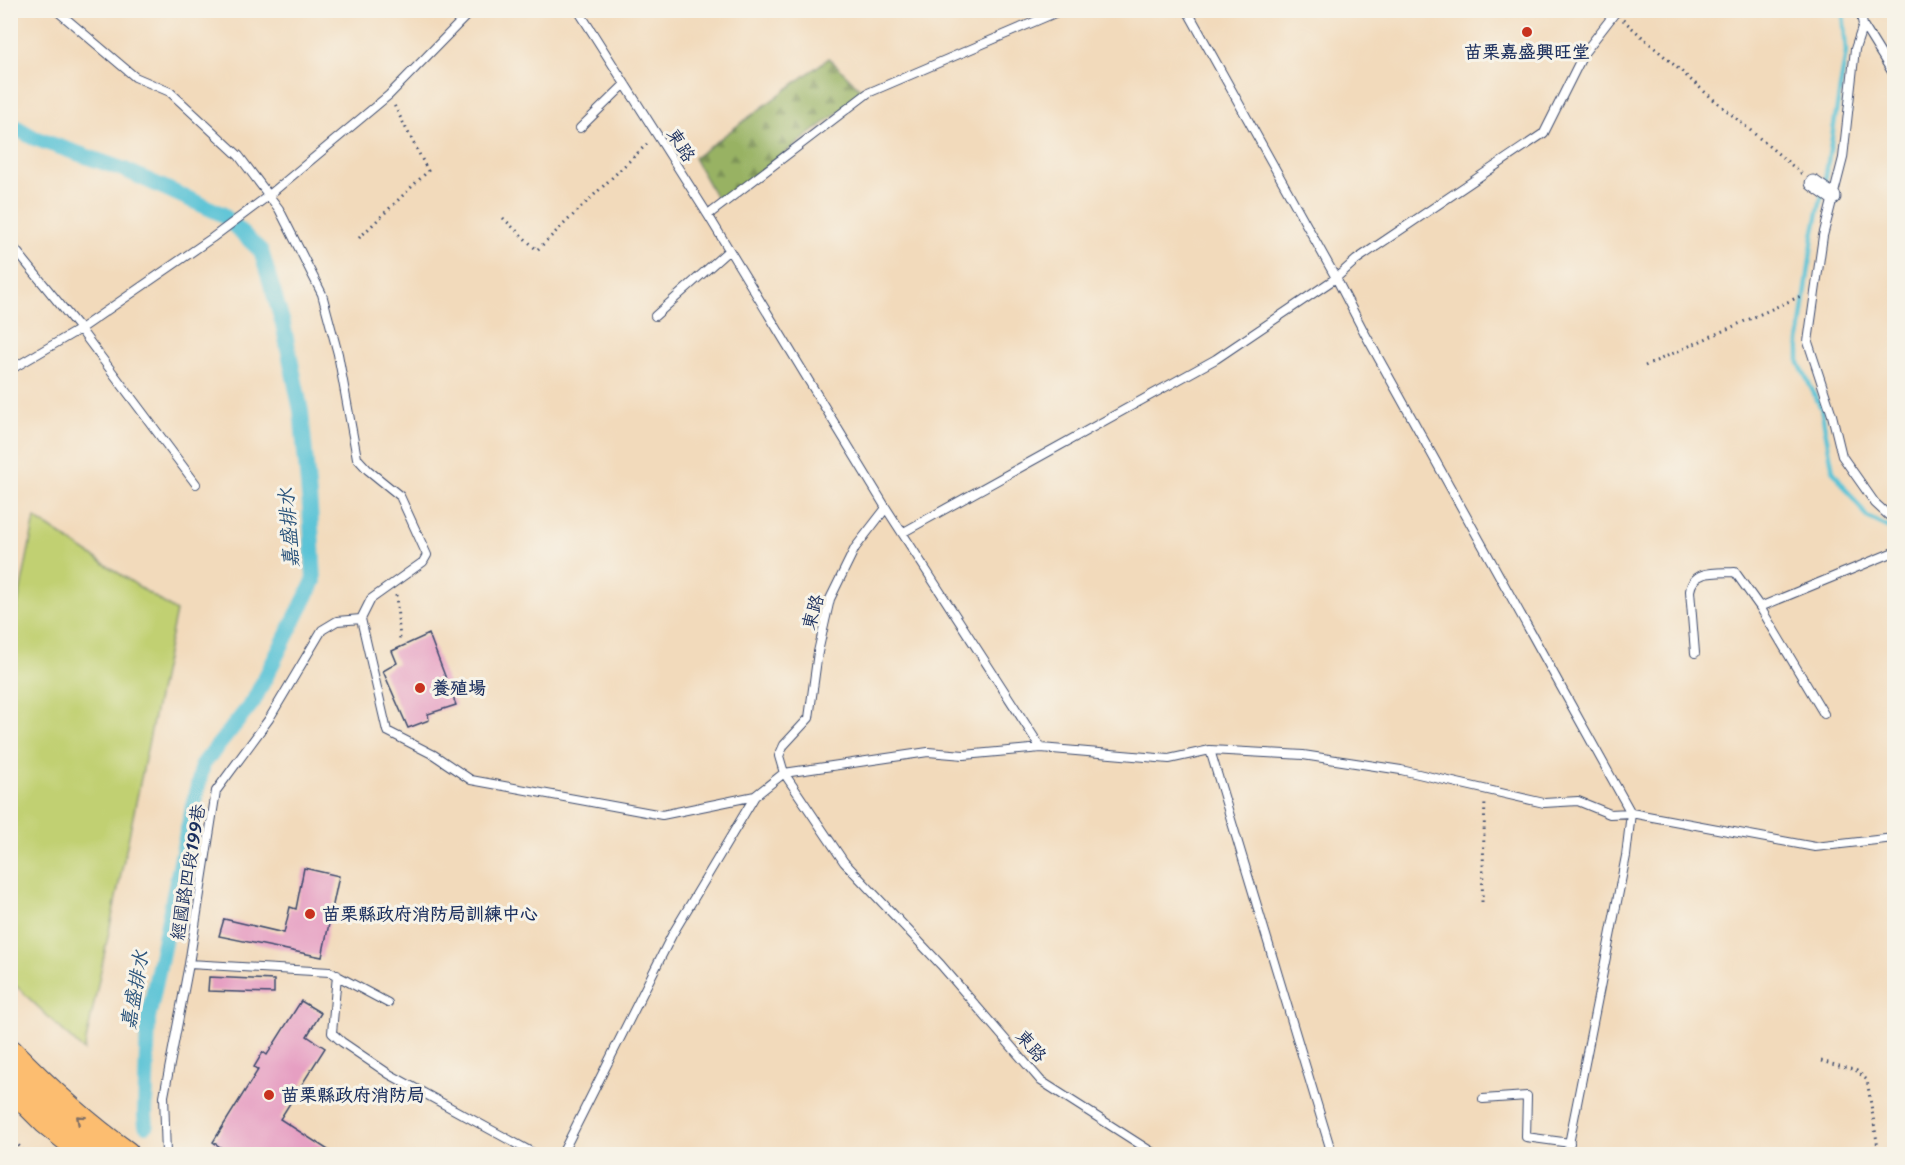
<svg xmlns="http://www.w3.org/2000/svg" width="1905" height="1165" font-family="Sriracha,'LXGW WenKai TC',sans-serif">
  <defs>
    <pattern id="forest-firs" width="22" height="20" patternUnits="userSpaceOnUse" patternTransform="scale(1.5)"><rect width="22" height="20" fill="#98b264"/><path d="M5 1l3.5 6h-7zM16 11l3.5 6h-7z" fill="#7b9156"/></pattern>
  </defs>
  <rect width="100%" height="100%" fill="#f7f3e8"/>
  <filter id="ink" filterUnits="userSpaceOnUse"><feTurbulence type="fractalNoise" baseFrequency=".0167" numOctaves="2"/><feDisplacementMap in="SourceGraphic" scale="12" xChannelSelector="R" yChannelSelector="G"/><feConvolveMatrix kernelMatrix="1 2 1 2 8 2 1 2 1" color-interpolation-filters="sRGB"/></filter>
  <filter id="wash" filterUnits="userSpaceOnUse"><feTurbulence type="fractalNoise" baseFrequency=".008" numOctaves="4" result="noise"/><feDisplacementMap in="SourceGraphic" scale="24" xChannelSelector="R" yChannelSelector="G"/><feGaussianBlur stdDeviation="1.35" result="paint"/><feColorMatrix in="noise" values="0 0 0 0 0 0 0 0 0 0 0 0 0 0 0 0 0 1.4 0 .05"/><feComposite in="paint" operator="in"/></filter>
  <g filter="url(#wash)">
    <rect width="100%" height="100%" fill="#f2dabb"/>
    <!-- green -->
    <path fill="#c1d072" stroke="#6e8068" stroke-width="1.5" d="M 35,518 L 176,611 L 84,1051 L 11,981 L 11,639 Z"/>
    <!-- forest -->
    <path fill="url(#forest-firs)" stroke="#5a7061" stroke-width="1.5" d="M 829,58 L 864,93 L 719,203 L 694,158 Z"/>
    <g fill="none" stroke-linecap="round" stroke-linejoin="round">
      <!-- stream -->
      <path stroke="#5ac3d6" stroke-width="4.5" d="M 1824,186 L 1846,52 L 1843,10
        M 1822,194 L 1813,236 L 1799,342 L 1799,363 L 1821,408 L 1833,471 L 1867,517 L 1894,530"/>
      <!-- canal -->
      <path stroke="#5ac3d6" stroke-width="16" d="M 10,124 L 34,138 L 125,170 L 222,214 L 261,251 L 283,324 L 301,411 L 310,507 L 314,581 L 253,702 L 203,764 L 187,833 L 148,1019 L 145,1115 L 146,1125"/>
    </g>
    <g id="blocks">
      <!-- building -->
      <path fill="#e69fc2" d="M 429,634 L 456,705 L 428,714 L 429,720 L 408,728 L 383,671 L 397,663 L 392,651 Z
        M 304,868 L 339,876 L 322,957 L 219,936 L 224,919 L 284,933 L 290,907 L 296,909 Z
        M 209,977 L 274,980 L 274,993 L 208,991 Z
        M 301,1001 L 321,1013 L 307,1036 L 325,1048 L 280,1119 L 336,1155 L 232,1155 L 213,1142 L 258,1070 L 254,1067 L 263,1052 L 267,1055 Z"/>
    </g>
  </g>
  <g filter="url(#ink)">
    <use href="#blocks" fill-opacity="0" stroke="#3b496c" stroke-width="1.5"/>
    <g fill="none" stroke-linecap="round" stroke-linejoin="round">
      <defs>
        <path id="lane" d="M 56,10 L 135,77 L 170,92 L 239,156 L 279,209 L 322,294 L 338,354 L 357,458 L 368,470 L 400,496 L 427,555 L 423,562 L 371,599 L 361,619 L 387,731 L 434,755 L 471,780 L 662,815 L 755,796 L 784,773 L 928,752 L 964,755 L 1041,748
          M 578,10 L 708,215 L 886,508 L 1041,748 L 1169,759 L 1210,750 L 1303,755 L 1401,770 L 1544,803 L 1578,801 L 1610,814 L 1631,813 L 1626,856 L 1567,1154
          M 1621,10 L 1615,13 L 1584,53 L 1544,133 L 1356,260 L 1336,278 L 1364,332 L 1631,813 L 1815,847 L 1894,838
          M 1860,10 L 1863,25 L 1855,49 L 1843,158 L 1823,236 L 1808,342 L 1832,415 L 1842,456 L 1875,503 L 1888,515 L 1894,517
          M 1863,25 L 1894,75
          M 580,128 L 625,84
          M 708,215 L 868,93 L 1062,10
          M 10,243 L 80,329 L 196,484
          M 655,316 L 729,250
          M 10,370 L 80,329 L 212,238 L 268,196 L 389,95 L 472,10
          M 886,508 L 855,548 L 830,599 L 818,652 L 809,718 L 784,745 L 779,756 L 784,773 L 844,862 L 941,965 L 1041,1081 L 1155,1154
          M 902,533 L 1216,359 L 1336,278 L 1187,10
          M 1760,607 L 1894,552
          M 1695,653 L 1690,591 C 1693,569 1717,573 1735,572 L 1760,607 L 1824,714
          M 1210,750 L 1332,1154
          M 189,964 L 330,972 L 388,1003
          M 337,975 L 332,1033 L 342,1042 L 389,1074 L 535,1154
          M 1483,1099 L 1527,1096 L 1526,1137 L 1570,1143
          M 166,1154 L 164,1096 L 189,964 L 216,791 L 269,719 L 322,630 L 337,621 L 361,619
          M 562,1154 L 672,935 L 755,796"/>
        <path id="street" d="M 1813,183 L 1833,197"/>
        <path id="primary" d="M 10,1052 C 47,1090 84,1124 126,1154
          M 10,1085 L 46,1121 L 87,1154"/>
      </defs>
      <!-- lane casing -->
      <use href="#lane" stroke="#3b496c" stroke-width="10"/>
      <!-- street casing -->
      <use href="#street" stroke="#3b496c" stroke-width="17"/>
      <!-- primary casing -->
      <use href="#primary" stroke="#3b496c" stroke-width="28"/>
      <!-- path -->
      <path stroke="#3b496c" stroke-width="3" stroke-dasharray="1.5 4.5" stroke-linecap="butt" d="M 1623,20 L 1699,87 L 1802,174
        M 503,218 L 537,250 L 649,142
        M 359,238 L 428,171 L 394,105
        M 1645,366 L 1803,295
        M 396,595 L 400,639
        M 1482,902 L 1485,800
        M 1821,1061 L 1857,1071 L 1867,1080 L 1879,1154
        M 10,1137 L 27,1154"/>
      <!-- lane -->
      <use href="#lane" stroke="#fff" stroke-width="8"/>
      <!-- street -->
      <use href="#street" stroke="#fff" stroke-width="15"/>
      <!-- primary -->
      <use href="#primary" stroke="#fcbd6f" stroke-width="26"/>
    </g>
    <!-- one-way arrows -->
    <defs><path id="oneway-chevron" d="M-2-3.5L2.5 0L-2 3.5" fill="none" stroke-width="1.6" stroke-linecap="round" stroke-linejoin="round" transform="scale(1.5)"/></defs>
    <use stroke="#806f66" href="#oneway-chevron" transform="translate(80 1119) rotate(-138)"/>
  </g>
  <!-- markers -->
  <g fill="#c8321e" stroke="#f7f3e8" stroke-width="2">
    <circle cx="1527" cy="32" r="6"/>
    <circle cx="420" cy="688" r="6"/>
    <circle cx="310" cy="914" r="6"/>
    <circle cx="269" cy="1095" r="6"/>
  </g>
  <g text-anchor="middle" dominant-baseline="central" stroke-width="6" stroke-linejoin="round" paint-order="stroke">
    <!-- poi labels -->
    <g font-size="18" font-weight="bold" fill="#1b2f5e" stroke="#f7f3e8" text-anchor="start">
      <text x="1527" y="52" text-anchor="middle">苗栗嘉盛興旺堂</text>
      <text x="432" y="688">養殖場</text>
      <text x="322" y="914">苗栗縣政府消防局訓練中心</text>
      <text x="281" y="1095">苗栗縣政府消防局</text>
    </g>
    <!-- street labels -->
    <g font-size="18" fill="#1b2f5e" stroke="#f7f3e8">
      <text transform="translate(681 145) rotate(58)">東路</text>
      <text transform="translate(813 612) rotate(-74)">東路</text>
      <text transform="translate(188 872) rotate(-81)">經國路四段199巷</text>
      <text transform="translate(1031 1046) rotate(49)">東路</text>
    </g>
    <!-- water labels -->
    <g font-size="20" font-style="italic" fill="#2b547c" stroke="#f7f3e8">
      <text transform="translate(289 528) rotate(-94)">嘉盛排水</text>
      <text transform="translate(135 990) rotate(-80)">嘉盛排水</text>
    </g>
  </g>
  <!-- margin -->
  <rect width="1905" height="1165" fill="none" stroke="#f7f3e8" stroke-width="36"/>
</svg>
